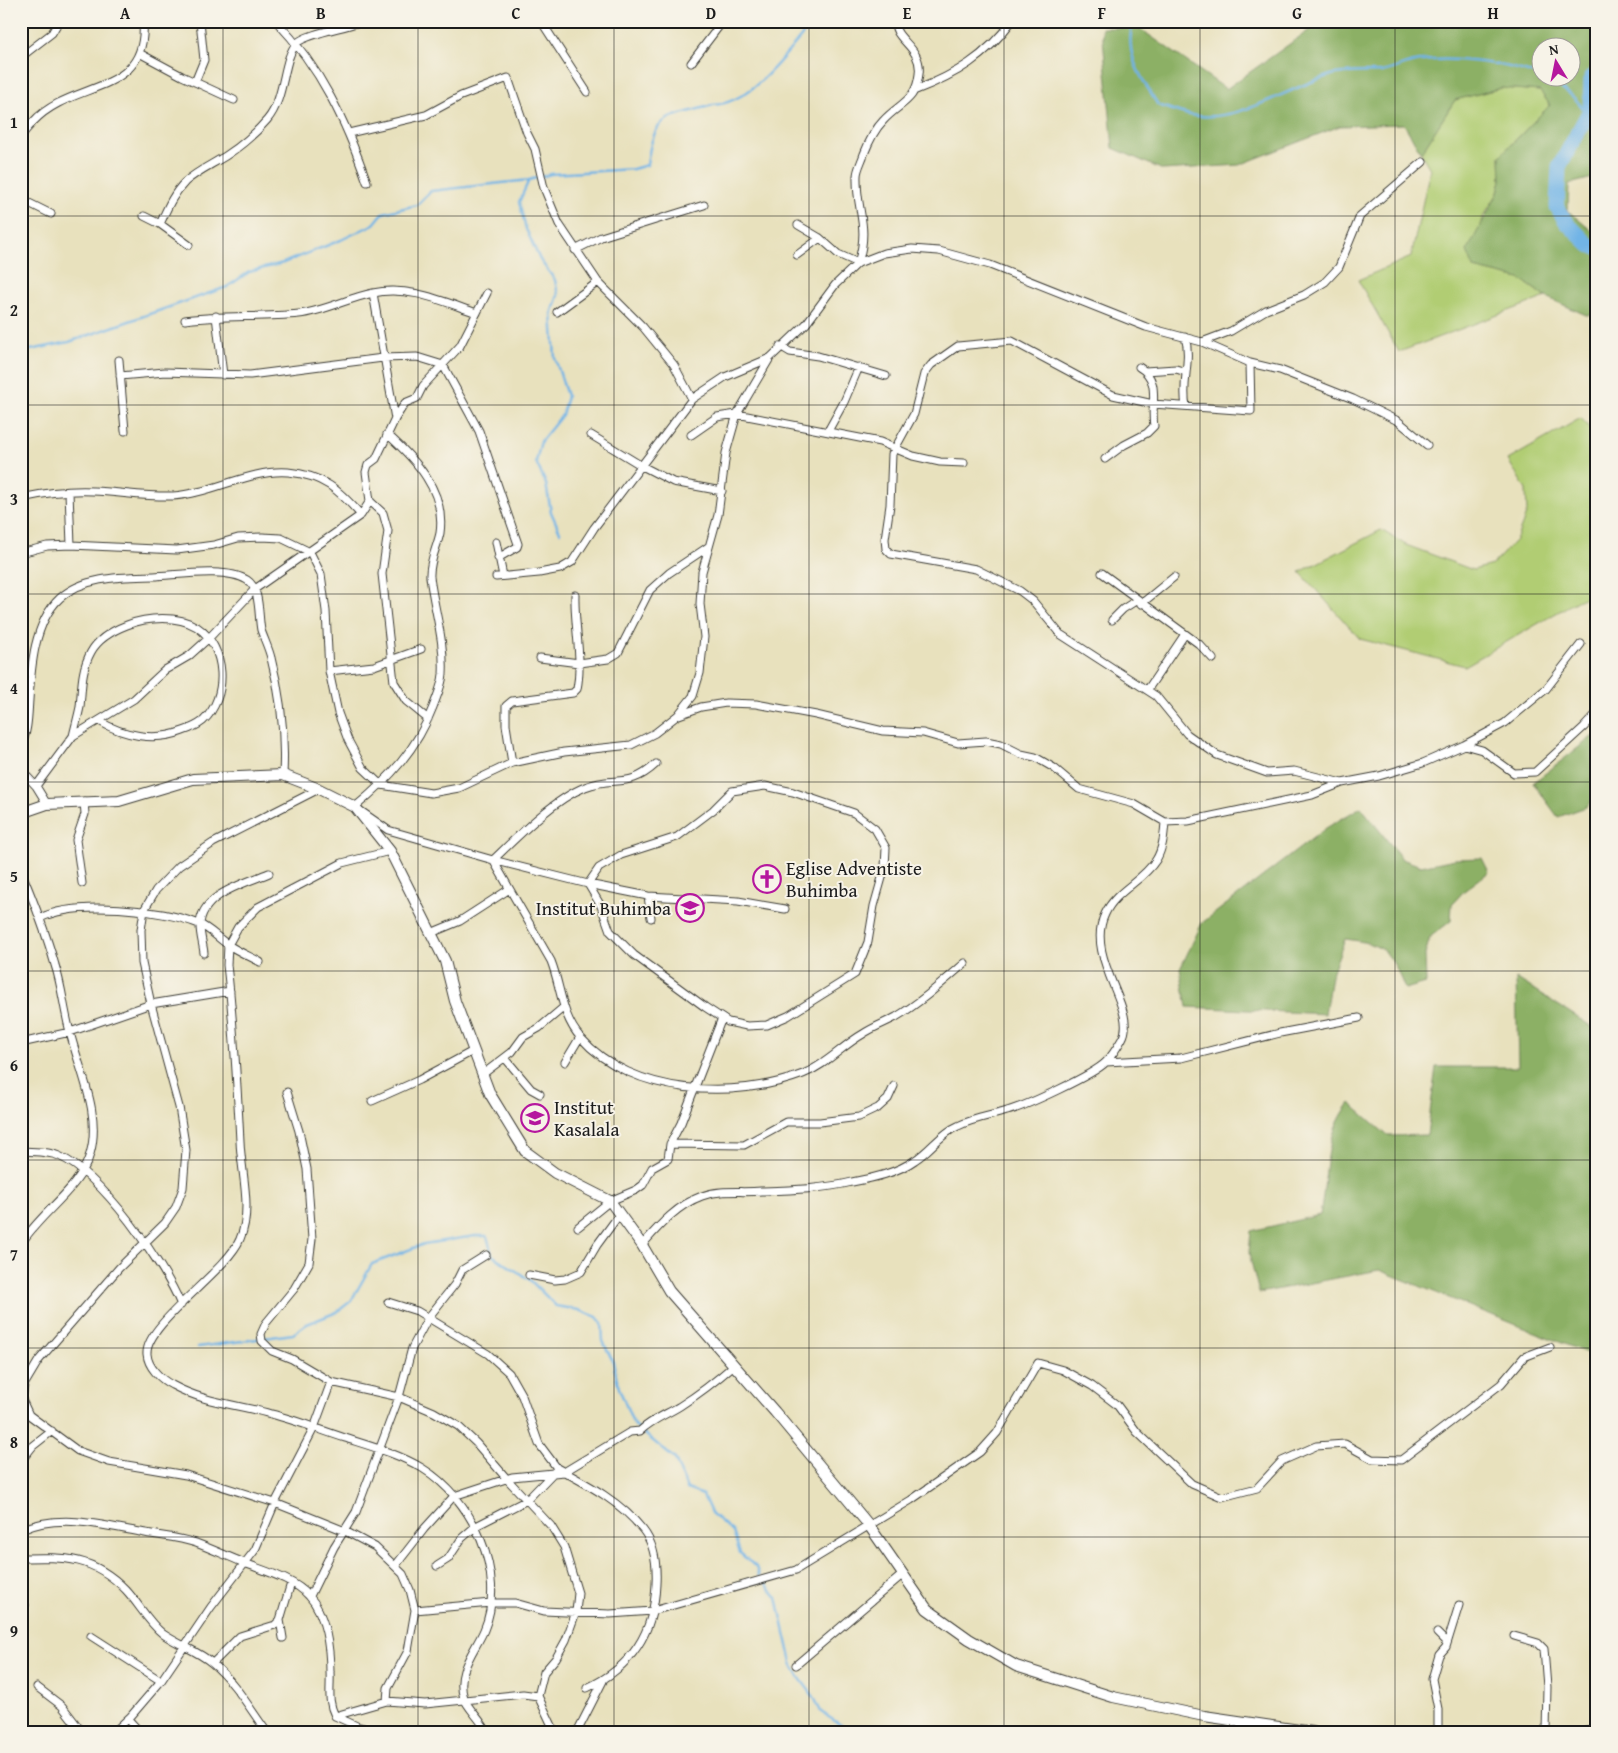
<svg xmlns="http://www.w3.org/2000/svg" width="1618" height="1753" font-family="'Gentium Book Plus',serif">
  <rect width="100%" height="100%" fill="#f7f3e8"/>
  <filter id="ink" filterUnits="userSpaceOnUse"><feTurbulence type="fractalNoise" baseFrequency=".02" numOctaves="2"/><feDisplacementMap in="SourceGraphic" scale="10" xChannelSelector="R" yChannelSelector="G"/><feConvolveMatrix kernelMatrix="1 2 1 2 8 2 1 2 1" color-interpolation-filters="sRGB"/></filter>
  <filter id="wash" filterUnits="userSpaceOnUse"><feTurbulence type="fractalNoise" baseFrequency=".0096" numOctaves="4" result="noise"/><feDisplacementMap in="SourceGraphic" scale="20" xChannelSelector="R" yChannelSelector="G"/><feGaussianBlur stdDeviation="1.12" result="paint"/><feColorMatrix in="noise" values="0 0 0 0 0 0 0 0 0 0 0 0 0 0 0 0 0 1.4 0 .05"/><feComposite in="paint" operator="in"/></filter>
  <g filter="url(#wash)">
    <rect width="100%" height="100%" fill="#e8e1bd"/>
    <!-- green -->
    <path fill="#b1cd73" stroke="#667448" d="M 1501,88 L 1540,91 L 1550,105 L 1500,156 L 1501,180 L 1498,193 L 1483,217 L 1474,268 L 1520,279 L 1546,297 L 1399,352 L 1358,280 L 1411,257 L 1430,169 L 1421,153 L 1455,100 Z
      M 1581,418 L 1591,430 L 1597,430 L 1597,592 L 1577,601 L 1465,666 L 1360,639 L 1300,572 L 1381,530 L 1406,545 L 1473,570 L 1492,565 L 1516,540 L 1527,512 L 1526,490 L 1508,460 Z"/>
    <!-- forest -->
    <path fill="#8cb065" stroke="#546640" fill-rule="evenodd" d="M 1322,21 L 1597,21 L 1597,177 L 1569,184 L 1568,211 L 1597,235 L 1597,315 L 1586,315 L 1546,297 L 1520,279 L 1474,268 L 1467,251 L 1498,193 L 1501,180 L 1500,156 L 1550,105 L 1540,91 L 1501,88 L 1455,100 L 1421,153 L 1404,124 L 1340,126 L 1239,165 L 1163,170 L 1113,148 L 1102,28 L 1139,28 L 1226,89 ZM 1540,48 L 1570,48 L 1570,78 L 1540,78 Z
      M 1597,733 L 1597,795 L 1586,807 L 1558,817 L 1533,783 Z
      M 1361,807 L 1402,859 L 1421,866 L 1455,859 L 1482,858 L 1489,872 L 1464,891 L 1452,904 L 1451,921 L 1430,937 L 1425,955 L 1426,983 L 1405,989 C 1390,953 1387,944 1345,939 L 1331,976 L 1325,1014 L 1187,1007 L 1180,969 L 1202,923 L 1326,828 Z
      M 1516,978 L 1597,1030 L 1597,1357 L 1379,1270 L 1259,1293 L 1249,1253 L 1251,1231 L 1320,1215 C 1328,1175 1323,1137 1350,1103 L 1388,1136 L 1427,1135 L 1436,1067 L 1518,1067 Z"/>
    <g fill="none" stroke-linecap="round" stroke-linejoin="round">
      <!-- stream -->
      <path stroke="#71b4e6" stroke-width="2.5" d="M 1134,21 C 1122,52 1142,79 1158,105 C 1168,108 1179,113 1190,115 C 1239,124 1286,88 1331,75 C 1347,71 1365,73 1381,72 C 1394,70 1407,62 1421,61 C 1456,56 1508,64 1540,76
        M 1544,78 C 1562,88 1581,98 1587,118
        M 529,180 L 519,202 L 526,229 L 540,260 L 555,280 L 558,295 L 552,314 L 555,358 L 567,396 L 562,415 L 541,441 L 536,462 L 546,484 L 551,512 L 560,532
        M 21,352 L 69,342 L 227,287 L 249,272 L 283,263 L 341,240 L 374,224 L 383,213 L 417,205 L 431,191 L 529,180 L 551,174 L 633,169 L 647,165 C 654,112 667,119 713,105 C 751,103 782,58 805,32 L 807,21
        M 198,1347 L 293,1334 L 307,1324 L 337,1312 L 351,1301 L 372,1264 L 424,1244 L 475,1236 L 487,1236 L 492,1255 L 530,1280 L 556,1306 L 579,1310 L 597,1317 L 602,1323 L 603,1341 L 613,1362 L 619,1388 L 634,1425 L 675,1459 L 687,1489 L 703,1495 L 711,1513 L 733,1532 L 740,1553 L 756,1567 L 759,1576
        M 765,1582 L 777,1598 L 792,1663 L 799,1677 L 814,1697 L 821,1712 L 844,1727 L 858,1732"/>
      <!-- river -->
      <path stroke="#71b4e6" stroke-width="15" d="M 1597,73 L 1591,77 L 1590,110 L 1559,167 L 1557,207 L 1566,222 L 1589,245 L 1597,248"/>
    </g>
  </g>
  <g filter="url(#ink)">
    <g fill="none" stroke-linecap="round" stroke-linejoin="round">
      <defs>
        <path id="street" d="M 276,21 C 321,68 346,122 367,182
          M 541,21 L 587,92
          M 141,54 L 182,76 L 234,100
          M 21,57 L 52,33 L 59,21
          M 691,63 L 723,21
          M 195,82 L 204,60 L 200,21
          M 916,90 C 957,74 985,57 1012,21
          M 349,133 L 426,115 L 461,96 L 508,78 L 527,133 L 535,149 L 544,188 L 559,224 L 598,282 L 643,327 L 674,365 L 692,399
          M 21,137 C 24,131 29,127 33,122 C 72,79 149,97 143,21
          M 21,199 L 51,214
          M 144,216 L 160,224 L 189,245
          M 160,224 C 167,209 173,194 185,182 C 197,171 213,164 227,155 C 242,145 255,134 267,120 C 286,98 282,59 297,43 C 308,33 345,28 362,21
          M 798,225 L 820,238
          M 575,250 L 601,237 L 704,205
          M 797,255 L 820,238 L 838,254 L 858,263 C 870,225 856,211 857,176 C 857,169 862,161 864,154 C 868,144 876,128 883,121 C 899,103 916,102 919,74 C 923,46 891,39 896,21
          M 557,312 L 598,282
          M 216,316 L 223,375
          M 185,320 C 223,315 261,318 299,314 C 325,311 348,298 373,293 C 409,285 444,302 477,313
          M 1185,337 C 1192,359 1181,383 1186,406
          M 1202,342 L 1231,331 L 1266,310 L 1304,295 L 1325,282 L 1339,267 L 1360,216 L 1423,162
          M 780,346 L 790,352 L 818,356 L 886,376
          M 119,360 L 125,431
          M 1250,363 L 1251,411 L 1153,404 L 1113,395 L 1012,341 L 958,346 L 931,365 L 924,374 L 914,414 L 892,454 L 890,505 L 885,539 L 886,549 L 891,554 L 976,569 L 1020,591 L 1033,601 L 1060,634 L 1156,696 L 1187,734 L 1217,755 L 1267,773 L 1294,771 L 1342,783
          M 1145,371 L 1176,369 L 1186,372
          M 120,376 L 165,372 L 250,375 L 383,358 L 417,357 L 443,365 L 479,431 L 518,544 L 517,547 L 498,558
          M 395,419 L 405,403 L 417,398 L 423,386 L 460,346 L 487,293
          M 828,431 L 844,402 L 859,367
          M 387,434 C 415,459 446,491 440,533 C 437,548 429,561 430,577 C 434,609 445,641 443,674 C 442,686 437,696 433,707 C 417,749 389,779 355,807 L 388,830 L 493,860 L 588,884 L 648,896 L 738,901 L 785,909
          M 591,435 L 642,466 L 673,482 L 722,491
          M 691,435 L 717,417 L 737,414 L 880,442 L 913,456 L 940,462 L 964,463
          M 1105,459 L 1124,445 L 1147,433 L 1154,426 C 1150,405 1162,380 1139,367
          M 69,492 L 71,545
          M 21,498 C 44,493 69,490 93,491 C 119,492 147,497 173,496 C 211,494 250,469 288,472 C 323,475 339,490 361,515
          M 370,501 L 383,513 L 388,531 L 382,574 L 394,682 L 406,701 L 428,719
          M 496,542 L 503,576
          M 21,553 L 47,546 L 71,545 L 177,550 L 214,545 L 238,538 L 262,537 L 281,538 L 310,552 L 321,574 L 326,611 L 329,671 L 338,713 L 348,740 L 363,768 L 381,785 L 431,793 L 459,788 L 512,763 L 564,752 L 631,745 L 655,733 L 678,715 L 693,696 L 700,673 L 704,637 L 700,604 L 702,572 L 718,515 L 726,453 L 737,414 L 770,358 L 806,324 L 835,285 L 858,263 L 884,253 L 912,249 L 939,251 L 990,265 L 1146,327 L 1202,342 L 1250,363 L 1280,370 L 1353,399 L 1398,421 L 1427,445
          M 1102,573 L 1199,644 L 1213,659
          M 496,577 L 539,573 L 560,569 L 572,562 L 594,528 L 692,399 L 725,377 L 770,358
          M 1141,604 L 1174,577
          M 1112,620 L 1123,609 L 1137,600
          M 540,658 L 579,663 L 608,659 L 618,653 L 650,590 L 669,573 L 708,547
          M 329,671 L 374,666 L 421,649
          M 1148,689 L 1185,634
          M 679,715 L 701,707 L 726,703 L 756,704 L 816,715 L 883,731 L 923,733 L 958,743 L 986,741 L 1001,744 L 1021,754 L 1035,757 L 1054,768 L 1079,789 L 1134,804 L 1165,822 L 1188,821 L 1312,795 L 1342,783 L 1379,776 L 1423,763 L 1464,745 L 1505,723 L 1546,689 L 1581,644
          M 73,736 C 75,727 78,717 80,707 C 82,687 81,670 91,652 C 98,639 114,630 127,625 C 147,617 178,615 197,627 C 227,647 229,697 203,721 C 198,725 189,729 183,731 C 155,742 124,736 99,721
          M 21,745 C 28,733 28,714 29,700 C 31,667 34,622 60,598 C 84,576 123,577 154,576 C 178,575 227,567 247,580 C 261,589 258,616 261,630 C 264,639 269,649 271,658 C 281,696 285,736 283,775
          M 1464,745 L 1482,750 L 1514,773 L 1535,772 L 1584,727 L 1597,713
          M 512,763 L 506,725 L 506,706 L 512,701 L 573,693 L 577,689 C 583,659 574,626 575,595
          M 656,764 C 628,790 615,775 585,787 C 553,800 518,836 493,860 L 551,961 C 561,986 561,1016 581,1038 C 632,1096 735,1100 803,1074 C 826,1065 842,1046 863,1034 C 873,1027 885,1023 896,1017 C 921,1002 943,982 965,963
          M 21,770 L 36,786 L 47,804
          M 36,786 L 73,736 L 134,699 L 165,670 L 189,656 L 209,638 L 255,589 L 361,515 L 370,501 L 366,472 L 368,465 L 376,459 L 395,419 L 373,293
          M 765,786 L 793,792 L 854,813 L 875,829 L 886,848 L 885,867 L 874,906 L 868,942 L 855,974 L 788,1016 L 767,1025 L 747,1026 L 728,1022 L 705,1007 L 634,955 L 610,931 L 601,906 L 588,884 L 599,868 L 621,855 L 677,837 L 713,810 L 732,791 Z
          M 319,789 L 213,843 L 179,866 L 156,890 L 144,910 L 141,930 L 142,963 L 151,1004 L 179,1107 L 186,1150 L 183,1188 L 176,1207 L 165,1223 L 119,1268 L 39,1360 L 24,1385 L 22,1400 L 29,1415 L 78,1451 L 109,1462 L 186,1475 L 275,1503 L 345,1531 L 375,1547 L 403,1574 L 410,1590 L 415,1610 L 408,1651 L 388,1688 L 387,1701
          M 390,851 L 342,863 L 258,907 L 238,927 L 228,945 L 227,965 C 234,1024 237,1082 240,1141 C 241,1172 253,1209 240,1239 C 227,1271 145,1324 147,1354 C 148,1367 160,1379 172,1385 C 205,1403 236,1404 271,1414 C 296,1420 320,1430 345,1438 C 370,1446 399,1454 422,1468 C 472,1498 508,1574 484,1630 C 475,1651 455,1672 464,1698 C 466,1706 482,1721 487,1732
          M 21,871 C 34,902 46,933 55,965 C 62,986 64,1010 70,1032 C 79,1070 102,1114 90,1154 C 81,1188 40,1213 21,1244
          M 82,883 L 76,840 L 85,814 L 84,801
          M 648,896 L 651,918
          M 40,918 C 76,900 162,909 199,924 C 209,928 218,938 227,944 C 237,951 249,956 260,962
          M 431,933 L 460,921 L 508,890
          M 204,953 C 203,944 200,935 200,926 C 200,894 246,883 269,873
          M 21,1043 L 70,1032 L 151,1004 L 230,991
          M 505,1058 L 531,1089 L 540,1094
          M 565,1062 L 580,1037
          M 1106,1062 L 1181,1058 L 1280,1033 L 1359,1018
          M 483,1074 L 512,1052 L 523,1037 L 539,1028 L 564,1007
          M 287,1092 L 299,1131 L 307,1169 L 312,1239 L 309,1263 L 294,1289 L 266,1323 L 261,1334 L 262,1341 L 272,1351 L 292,1359 L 331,1382 L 399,1397 L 434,1412 L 458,1426 L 476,1443 L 507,1479 L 551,1526 L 564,1547 L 578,1593 L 576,1612 L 566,1640 L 556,1658 L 544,1672 L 538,1696 L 555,1732
          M 372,1101 L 419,1080 L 473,1051
          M 670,1144 L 744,1145 L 786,1122 L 820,1122 L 859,1117 L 878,1108 L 888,1099 L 894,1086
          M 21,1151 C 33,1152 48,1151 59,1156 C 101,1174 164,1263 181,1305
          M 578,1227 L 610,1201 L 636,1190 L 643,1185 L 652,1168 L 668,1159 L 670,1144 L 681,1123 L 722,1018
          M 642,1245 C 659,1226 677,1205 702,1196 C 721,1189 742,1193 761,1191 C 790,1190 824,1189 852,1182 C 873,1178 897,1173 915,1160 C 930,1151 941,1133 958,1126 C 974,1118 991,1116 1007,1111 C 1026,1106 1093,1075 1106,1062 C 1112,1056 1118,1046 1122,1039 C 1139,1010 1084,958 1105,914 C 1116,890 1142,882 1156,860 C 1163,849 1164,835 1165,822
          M 529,1275 L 555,1280 L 565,1279 L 581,1272 L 597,1245 L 619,1215
          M 388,1302 L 417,1311 L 488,1354 L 509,1373 L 522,1396 L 539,1444 L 557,1468 C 589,1485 621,1502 643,1530 C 655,1545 657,1566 656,1584 C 654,1633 632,1667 587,1688
          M 21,1461 L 33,1446 L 52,1431
          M 21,1530 C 60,1513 101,1525 140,1532 C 159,1536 178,1537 196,1543 C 212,1549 227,1556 242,1562 C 264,1571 293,1578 309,1596 C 326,1614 330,1649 330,1672 C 331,1689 327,1700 335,1716 L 359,1727 L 381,1732
          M 21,1558 C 65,1557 93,1556 126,1590 C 139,1604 148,1622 163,1634 C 179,1645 198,1651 212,1663 C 235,1682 250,1709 267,1732
          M 396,1565 L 424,1529 L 454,1496 L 512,1477 L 564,1472 L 630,1432 L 640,1431 C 651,1420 667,1414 680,1406 C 699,1394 717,1380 734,1365
          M 437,1566 L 448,1559 L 462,1538 L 476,1526 L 527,1500 L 554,1472
          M 310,1596 L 334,1547 L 356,1512 L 399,1397 L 412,1348 L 428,1318 L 455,1284 L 462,1270 L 486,1255
          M 21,1606 L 25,1605
          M 415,1610 L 491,1603 L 515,1603 L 544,1611 L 610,1614 L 653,1611 L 796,1570 L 911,1500 L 980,1452 L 997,1433 L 1038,1363 L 1063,1370 L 1092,1386 L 1117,1405 L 1137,1432 L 1192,1484 L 1222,1497 L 1257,1488 L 1282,1461 L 1316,1446 L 1345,1444 L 1372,1459 L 1401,1460 L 1501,1384 L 1524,1357 L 1550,1347
          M 280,1620 L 283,1638
          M 1437,1633 L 1446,1642
          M 91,1636 L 161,1681
          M 1514,1636 L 1538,1643 L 1544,1649 L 1547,1687 L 1546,1732
          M 213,1663 L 240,1636 L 275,1625 L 280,1620 L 291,1583
          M 796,1665 L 902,1575
          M 37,1687 L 62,1706 L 82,1732
          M 335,1716 L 387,1701 L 425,1704 L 523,1694 L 538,1696
          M 128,1719 L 140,1732
          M 114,1732 L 131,1716 L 161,1681 L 211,1607 L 255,1550 L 275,1503 L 314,1428 L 331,1382
          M 577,1732 L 603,1681
          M 1438,1732 L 1438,1709 L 1432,1679 L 1439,1655 L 1446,1647 L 1459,1605"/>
        <path id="secondary" d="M 21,813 L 47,804 L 119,801 L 193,779 L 283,775 L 319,789 L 355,807 L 390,851 L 445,961 L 455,1001 L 490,1094 L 525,1151 L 555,1173 L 610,1201 L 642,1245 L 669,1291 L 775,1412 L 868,1524 L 927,1609 L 969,1639 L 1016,1666 L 1113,1697 L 1204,1716 L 1313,1732
          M 1584,1732 L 1597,1730"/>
      </defs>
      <!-- street casing -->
      <use href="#street" stroke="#3b3a34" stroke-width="9"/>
      <!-- secondary casing -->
      <use href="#secondary" stroke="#3b3a34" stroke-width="12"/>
      <!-- street -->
      <use href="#street" stroke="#fff" stroke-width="7"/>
      <!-- secondary -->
      <use href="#secondary" stroke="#fff" stroke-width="10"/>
    </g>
  </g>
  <!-- grid -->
  <path fill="none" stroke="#1c1c1c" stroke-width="1" stroke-opacity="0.55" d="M 223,21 L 223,1732M 418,21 L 418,1732M 614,21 L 614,1732M 809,21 L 809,1732M 1004,21 L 1004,1732M 1200,21 L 1200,1732M 1395,21 L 1395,1732M 21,216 L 1597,216M 21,405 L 1597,405M 21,594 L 1597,594M 21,782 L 1597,782M 21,971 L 1597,971M 21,1160 L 1597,1160M 21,1348 L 1597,1348M 21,1537 L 1597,1537"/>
  <!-- icons -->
  <defs>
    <symbol id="church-ring" viewBox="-11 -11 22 22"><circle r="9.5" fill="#f7f3e8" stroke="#b5179e" stroke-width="1.5"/><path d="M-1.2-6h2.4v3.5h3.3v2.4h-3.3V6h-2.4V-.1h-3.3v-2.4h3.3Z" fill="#b5179e"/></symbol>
    <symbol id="school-ring" viewBox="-11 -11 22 22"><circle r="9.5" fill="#f7f3e8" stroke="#b5179e" stroke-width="1.5"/><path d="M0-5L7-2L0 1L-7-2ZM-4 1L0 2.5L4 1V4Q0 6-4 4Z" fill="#b5179e"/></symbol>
  </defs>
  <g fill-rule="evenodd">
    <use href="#church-ring" x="751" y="863" width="32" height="32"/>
    <use href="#school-ring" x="674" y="892" width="32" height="32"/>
    <use href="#school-ring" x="519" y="1102" width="32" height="32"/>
  </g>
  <g text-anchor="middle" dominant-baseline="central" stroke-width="4" stroke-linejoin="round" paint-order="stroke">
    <!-- poi labels -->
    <g font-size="19" fill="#1c1c1c" stroke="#f7f3e8" text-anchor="start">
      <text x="786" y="868">Eglise Adventiste<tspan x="786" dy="22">Buhimba</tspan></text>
      <text x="671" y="908" text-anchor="end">Institut Buhimba</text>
      <text x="554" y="1107">Institut<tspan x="554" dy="22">Kasalala</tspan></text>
    </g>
  </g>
  <!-- margin -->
  <rect width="1618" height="1753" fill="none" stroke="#f7f3e8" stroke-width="55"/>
  <!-- north arrow -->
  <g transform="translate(1556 62) rotate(350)"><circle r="24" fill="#f7f3e8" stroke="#9f9d96"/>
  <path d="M0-4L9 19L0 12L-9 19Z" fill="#b5179e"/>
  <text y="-8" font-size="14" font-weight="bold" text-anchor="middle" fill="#1c1c1c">N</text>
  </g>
  <rect x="28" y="28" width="1562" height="1698" fill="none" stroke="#1c1c1c" stroke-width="2"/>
  <g font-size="16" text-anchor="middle" font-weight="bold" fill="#1c1c1c">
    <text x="125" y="19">A</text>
    <text x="321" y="19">B</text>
    <text x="516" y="19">C</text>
    <text x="711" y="19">D</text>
    <text x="907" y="19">E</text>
    <text x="1102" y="19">F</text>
    <text x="1297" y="19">G</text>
    <text x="1493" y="19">H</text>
    <text x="14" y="128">1</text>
    <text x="14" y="316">2</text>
    <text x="14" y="505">3</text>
    <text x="14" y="694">4</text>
    <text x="14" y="882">5</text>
    <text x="14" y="1071">6</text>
    <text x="14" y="1260">7</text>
    <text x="14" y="1448">8</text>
    <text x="14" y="1637">9</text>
  </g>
</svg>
